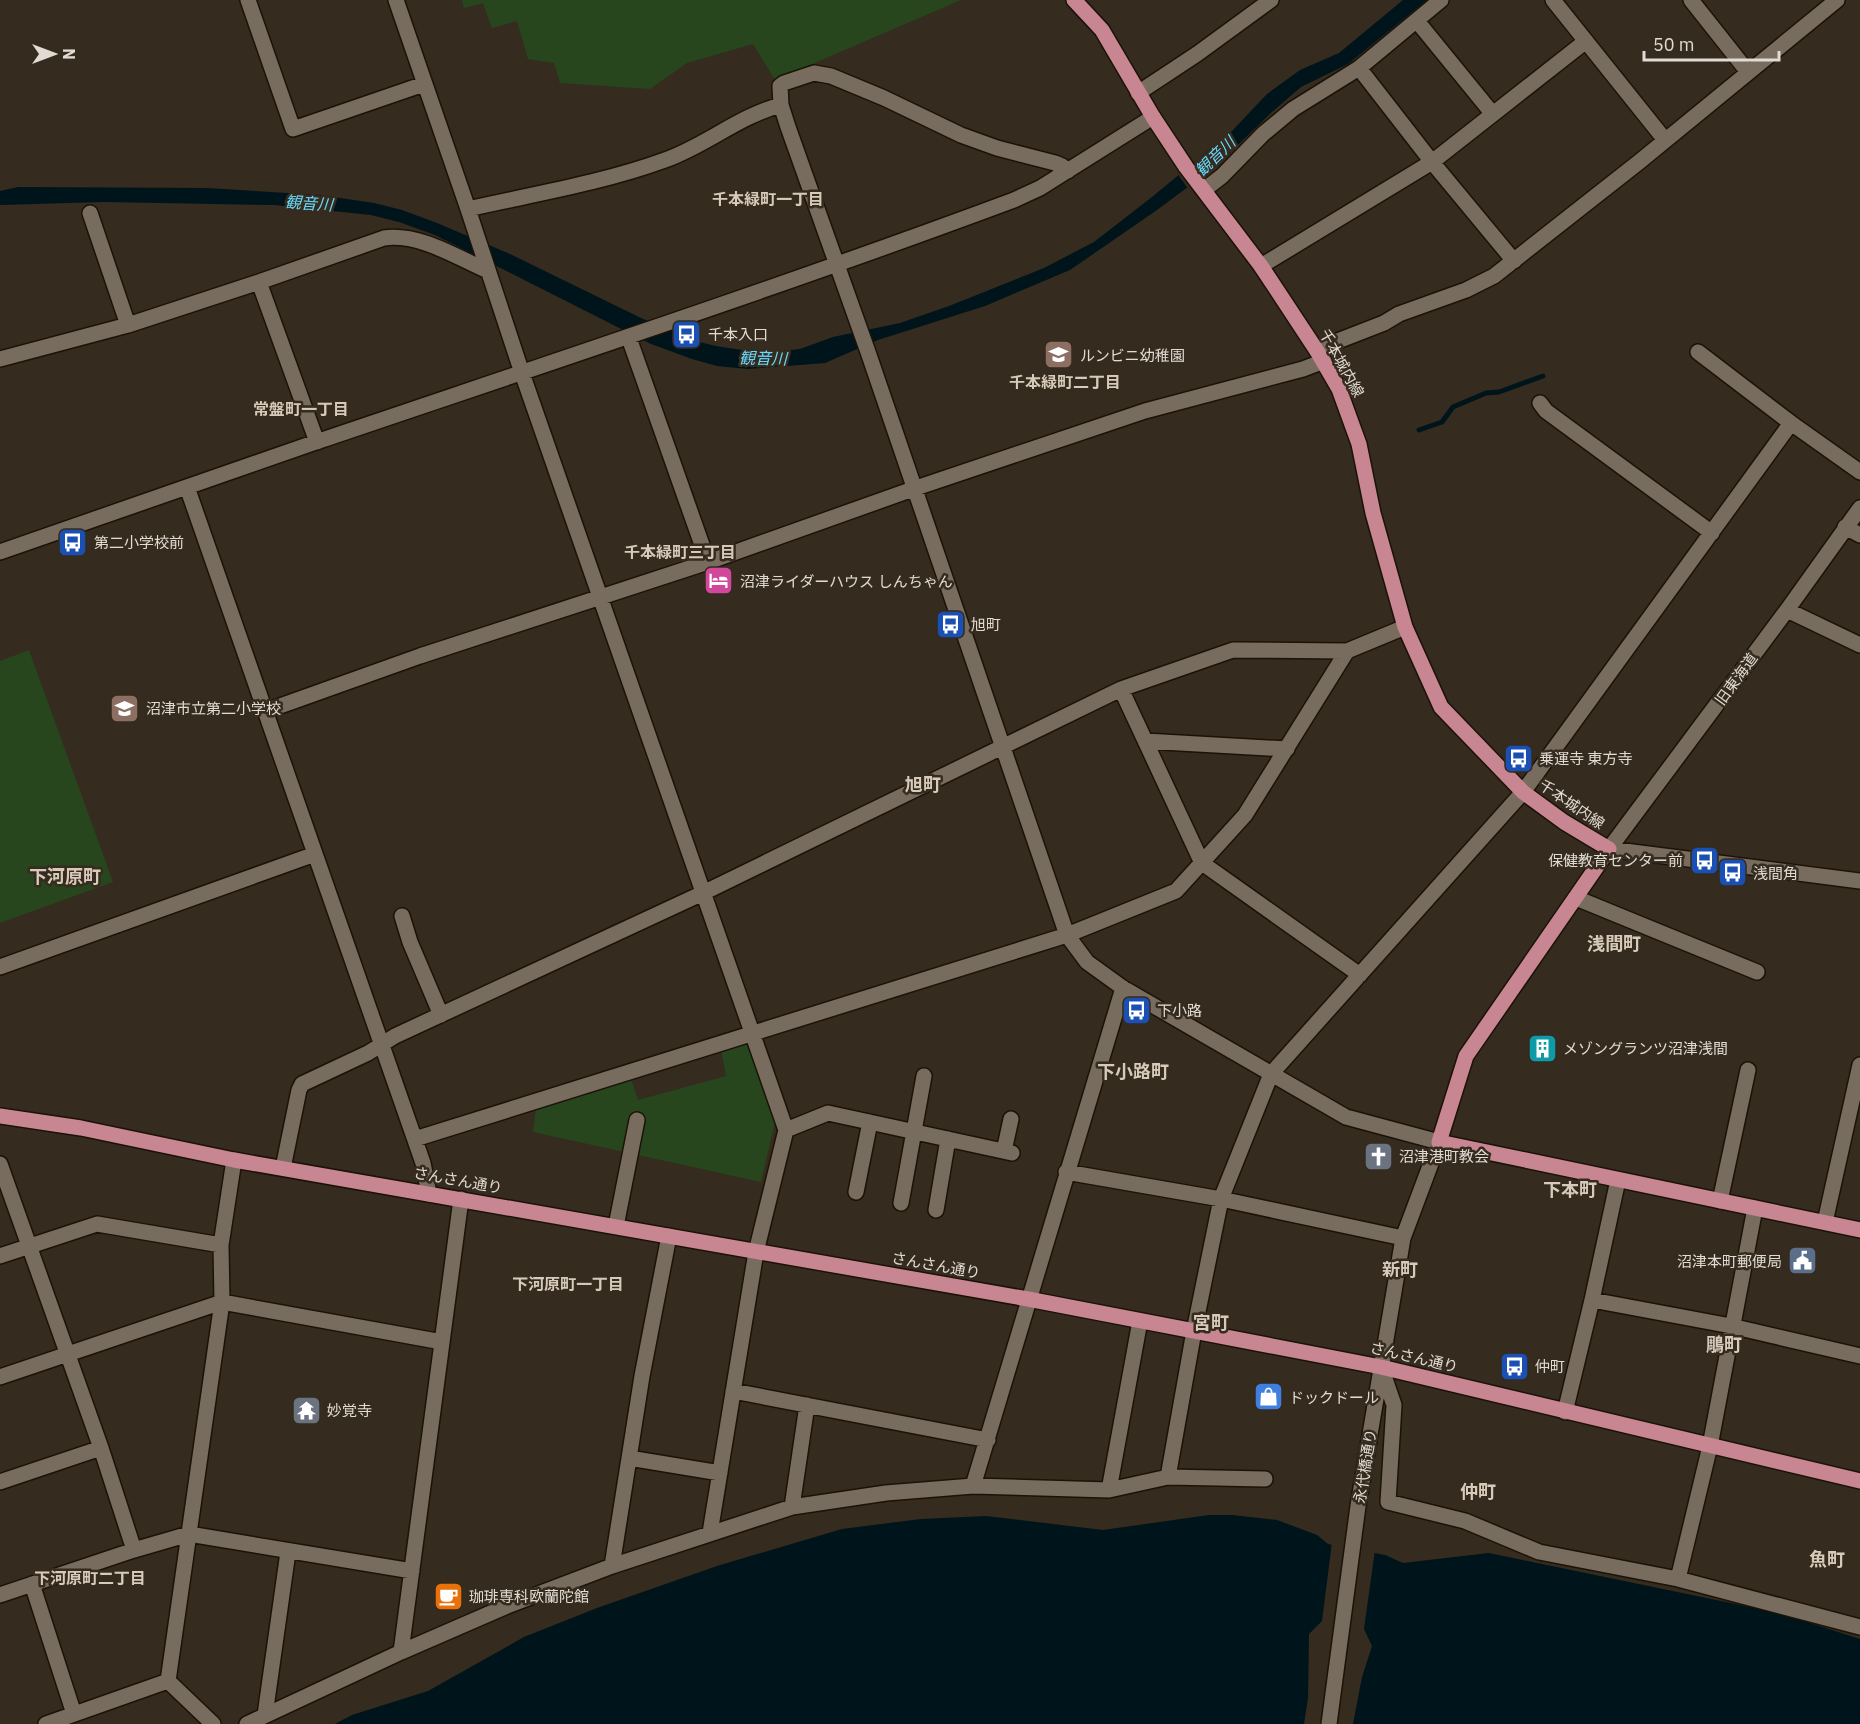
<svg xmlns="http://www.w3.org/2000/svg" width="1860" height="1724" font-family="'IBM Plex Sans','Noto Sans JP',sans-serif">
  <rect width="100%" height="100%" fill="#352b1e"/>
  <!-- green -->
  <path fill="#28461e" d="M 462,0 L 961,0 L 775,80 L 753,44 L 687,63 L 650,89 L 560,83 L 554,63 L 528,59 L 517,21 L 492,28 L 483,3 L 464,8 Z
    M 29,650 L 113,882 L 0,923 L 0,661 Z
    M 750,1037 L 776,1118 L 761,1182 L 533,1132 L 537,1101 L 630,1076 L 638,1100 L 726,1076 L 721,1048 Z"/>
  <!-- water -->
  <path fill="#00141b" d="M 1403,0 L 1427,0 L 1348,64 L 1301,87 L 1272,112 L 1216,166 L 1157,210 L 1070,270 L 985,306 L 878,340 L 825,363 L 748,369 L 717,366 L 692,359 L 651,344 L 435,235 L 399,222 L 371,215 L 274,205 L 104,202 L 0,205 L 0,191 L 18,187 L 207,188 L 320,195 L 374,203 L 402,210 L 437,223 L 510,254 L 641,318 L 695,341 L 716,346 L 762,353 L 800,349 L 833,337 L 900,323 L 949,306 L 1044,268 L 1094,242 L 1152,197 L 1232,131 L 1267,94 L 1300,70 L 1339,53 Z
    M 1209,1515 L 1232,1515 L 1277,1520 L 1317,1535 L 1328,1544 L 1385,1555 L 1403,1563 L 1489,1553 L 1779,1613 L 1860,1639 L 1860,1724 L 335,1724 L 352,1715 L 428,1691 L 524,1637 L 597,1608 L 717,1566 L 842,1529 L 921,1519 L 986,1516 L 1103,1530 Z"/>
  <!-- pier -->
  <path fill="#352b1e" d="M 1200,156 L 1212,172 L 1189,190 L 1177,173 Z
    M 1332,1542 L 1375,1550 L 1364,1629 L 1372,1646 L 1362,1677 L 1353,1724 L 1304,1724 L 1308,1698 L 1309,1634 L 1322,1621 Z"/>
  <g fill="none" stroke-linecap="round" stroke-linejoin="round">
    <!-- stream -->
    <path stroke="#00141b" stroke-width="5" d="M 1419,430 L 1442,422 L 1453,407 L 1486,393 L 1499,392 L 1543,376"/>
    <defs>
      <path id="minor" d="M 248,0 L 293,129 L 424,84
        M 396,0 L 468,209 L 522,373 L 786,1130 L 756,1252 L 710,1533
        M 1553,0 L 1665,140
        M 1691,0 L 1748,72
        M 1417,21 L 1492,113
        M 1359,68 L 1432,162 L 1514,261
        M 1138,93 L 1197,54 L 1271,0
        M 1068,171 L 1062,166 L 1055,163 L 997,148 L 961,135 L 884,98 L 831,76 L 814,73 L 784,83 L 780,86 L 781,105 L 788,127 L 868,352 L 1067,935 L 1087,962 L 1123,988 L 1346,1117 L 1439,1142 L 1403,1238 L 1358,1506 L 1329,1724
        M 1204,190 L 1222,176 L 1263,134 L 1293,109 L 1359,68 L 1441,0
        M 468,209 C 534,194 602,183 665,160 C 705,146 739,116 781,105
        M 90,213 L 128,325
        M 1261,266 L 1432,162 L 1586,41
        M 259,282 L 317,442
        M 629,338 L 708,562
        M 1317,351 L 1330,344 L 1384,323 L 1399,314 L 1466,290 L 1494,276 L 1639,162 L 1837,0
        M 1698,352 L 1791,423 L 1860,472
        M 0,359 L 128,325 L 259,282 L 384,238 C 419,233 456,257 488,271
        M 1540,403 L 1546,411 L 1712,533
        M 187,487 L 423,1163 L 429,1194
        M 1860,508 L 1787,610 L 1609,849 L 1860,881
        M 1845,527 L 1860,535
        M 0,552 C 105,515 210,478 316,442 C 549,363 783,286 1014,200 L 1040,188 L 1153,117
        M 1787,610 L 1860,645
        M 1121,689 L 1202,863 L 1360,975
        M 266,711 L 420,656 L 708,562 L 913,489 L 1145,411 L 1303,369 L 1324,361
        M 1145,741 L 1287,749
        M 1576,898 L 1757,972
        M 402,916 L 410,942 L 441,1015
        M 0,967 L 315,854
        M 786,1130 L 828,1113 L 1012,1153
        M 415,1139 L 1067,935 L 1176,891 L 1245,815 L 1347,651
        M 1004,1151 L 1011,1119
        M 0,1164 L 101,1448 L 134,1550
        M 283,1168 L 299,1090 L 302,1084 L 368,1053 L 395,1036 L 703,893 L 1121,689 L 1233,650 L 1347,651 L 1405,627
        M 1066,1172 L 1221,1199 L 1403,1238
        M 856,1192 L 870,1122
        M 1720,1201 L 1748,1070
        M 901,1203 L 924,1076
        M 936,1210 L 948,1139
        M 1825,1222 L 1860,1065
        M 616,1226 L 637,1120
        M 0,1256 L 97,1224 L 221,1245
        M 1592,1300 L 1731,1326 L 1860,1356
        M 1382,1370 L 1394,1405 L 1388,1502 L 1465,1521 L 1539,1552 L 1678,1579 L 1860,1627
        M 0,1377 L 222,1302 L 442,1342
        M 733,1391 L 988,1440
        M 1565,1412 L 1592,1300 L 1618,1180
        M 629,1458 L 720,1473
        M 1168,1477 L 1194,1331 L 1221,1199 L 1271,1074 L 1523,792 L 1791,423
        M 0,1482 L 101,1448
        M 973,1486 L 1123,988
        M 1109,1490 L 1140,1321
        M 792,1507 L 807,1405
        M 612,1566 L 642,1376 L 669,1236
        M 1678,1579 L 1710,1446 L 1755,1208
        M 32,1584 L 74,1714
        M 0,1595 L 134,1550 L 189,1534 L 412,1571
        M 401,1652 L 461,1199
        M 168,1681 L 222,1302 L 221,1245 L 234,1160
        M 168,1681 L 213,1724
        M 265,1715 L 288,1552
        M 46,1724 L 168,1681
        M 247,1724 L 401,1652 L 507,1606 L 612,1566 L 792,1507 L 886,1493 L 973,1486 L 1109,1490 L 1168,1477 L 1265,1479"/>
      <path id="major" d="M 1074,0 L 1102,30 L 1153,117 L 1186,167 L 1261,266 L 1317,351 L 1339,389 L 1359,444 L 1373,513 L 1405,627 L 1441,707 L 1523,792 L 1564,822 L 1609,849 L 1466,1056 L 1439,1142 L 1860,1230
        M 0,1116 L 81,1128 L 234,1160 L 1028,1299 L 1381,1367 L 1860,1481"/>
    </defs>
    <!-- minor casing -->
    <use href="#minor" stroke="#1c1308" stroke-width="18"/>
    <!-- major casing -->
    <use href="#major" stroke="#1c1308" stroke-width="18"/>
    <!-- minor -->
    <use href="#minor" stroke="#776c5d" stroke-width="15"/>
    <!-- major -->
    <use href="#major" stroke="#c88692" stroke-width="15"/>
  </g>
  <!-- icons -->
  <defs>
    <symbol id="bus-square" viewBox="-11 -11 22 22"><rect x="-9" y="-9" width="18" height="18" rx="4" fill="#1a4fb4" stroke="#352b1e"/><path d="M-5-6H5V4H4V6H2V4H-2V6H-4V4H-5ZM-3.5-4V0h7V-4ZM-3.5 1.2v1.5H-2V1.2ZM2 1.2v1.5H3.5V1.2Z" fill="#fff"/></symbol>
    <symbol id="school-square" viewBox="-11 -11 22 22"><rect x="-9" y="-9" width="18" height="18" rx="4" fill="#8d6e63" stroke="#352b1e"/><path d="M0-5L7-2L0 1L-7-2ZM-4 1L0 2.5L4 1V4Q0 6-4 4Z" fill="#fff"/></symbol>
    <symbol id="hotel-square" viewBox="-11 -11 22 22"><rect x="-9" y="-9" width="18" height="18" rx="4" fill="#d1479c" stroke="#352b1e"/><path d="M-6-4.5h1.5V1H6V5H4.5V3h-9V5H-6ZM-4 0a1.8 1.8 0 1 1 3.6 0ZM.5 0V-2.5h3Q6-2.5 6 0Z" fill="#fff"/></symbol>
    <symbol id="building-square" viewBox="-11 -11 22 22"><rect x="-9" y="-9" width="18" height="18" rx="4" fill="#0f9aa8" stroke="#352b1e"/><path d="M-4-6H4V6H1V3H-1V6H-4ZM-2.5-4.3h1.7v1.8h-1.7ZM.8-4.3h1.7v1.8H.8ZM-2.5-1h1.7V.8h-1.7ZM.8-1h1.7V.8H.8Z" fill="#fff"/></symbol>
    <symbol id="church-square" viewBox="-11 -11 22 22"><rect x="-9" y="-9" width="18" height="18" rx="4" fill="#6b7280" stroke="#352b1e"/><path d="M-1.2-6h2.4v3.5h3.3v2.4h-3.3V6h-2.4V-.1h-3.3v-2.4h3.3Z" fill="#fff"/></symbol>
    <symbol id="civic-square" viewBox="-11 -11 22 22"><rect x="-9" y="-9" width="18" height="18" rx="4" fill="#5c6f8a" stroke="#352b1e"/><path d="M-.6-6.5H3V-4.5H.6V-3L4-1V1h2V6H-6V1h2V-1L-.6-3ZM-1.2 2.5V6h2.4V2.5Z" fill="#fff"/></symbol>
    <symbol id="shop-square" viewBox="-11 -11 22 22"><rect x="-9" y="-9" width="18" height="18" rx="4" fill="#3f7fe0" stroke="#352b1e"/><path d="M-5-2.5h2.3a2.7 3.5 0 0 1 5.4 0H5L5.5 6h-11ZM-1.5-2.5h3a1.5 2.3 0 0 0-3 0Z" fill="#fff"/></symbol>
    <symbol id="temple-square" viewBox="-11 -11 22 22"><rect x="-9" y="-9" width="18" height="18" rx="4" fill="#6b7280" stroke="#352b1e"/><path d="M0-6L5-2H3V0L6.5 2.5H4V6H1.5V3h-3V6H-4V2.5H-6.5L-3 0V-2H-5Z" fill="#fff"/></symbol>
    <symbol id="cafe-square" viewBox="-11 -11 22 22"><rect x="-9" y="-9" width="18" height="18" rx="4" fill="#e8710a" stroke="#352b1e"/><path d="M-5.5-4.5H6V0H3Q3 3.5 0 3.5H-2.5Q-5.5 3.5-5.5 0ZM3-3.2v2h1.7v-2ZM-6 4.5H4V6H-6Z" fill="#fff"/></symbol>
  </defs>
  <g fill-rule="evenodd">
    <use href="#bus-square" x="670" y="318" width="33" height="33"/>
    <use href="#school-square" x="1042" y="338" width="33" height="33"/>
    <use href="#bus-square" x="56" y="526" width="33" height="33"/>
    <use href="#hotel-square" x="702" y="564" width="33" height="33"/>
    <use href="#bus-square" x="934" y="608" width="33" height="33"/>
    <use href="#school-square" x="108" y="692" width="33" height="33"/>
    <use href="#bus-square" x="1502" y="742" width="33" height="33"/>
    <use href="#bus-square" x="1688" y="844" width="33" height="33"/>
    <use href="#bus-square" x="1716" y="856" width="33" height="33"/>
    <use href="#bus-square" x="1120" y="994" width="33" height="33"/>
    <use href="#building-square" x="1526" y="1032" width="33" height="33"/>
    <use href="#church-square" x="1362" y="1140" width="33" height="33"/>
    <use href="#civic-square" x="1786" y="1244" width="33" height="33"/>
    <use href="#bus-square" x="1498" y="1350" width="33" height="33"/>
    <use href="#shop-square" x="1252" y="1380" width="33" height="33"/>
    <use href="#temple-square" x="290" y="1394" width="33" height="33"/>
    <use href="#cafe-square" x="432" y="1580" width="33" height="33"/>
  </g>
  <g text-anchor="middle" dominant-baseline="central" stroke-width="5" stroke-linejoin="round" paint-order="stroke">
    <!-- poi labels -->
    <g font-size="15" fill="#e1dbd3" stroke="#352b1e" text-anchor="start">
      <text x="708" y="334">千本入口</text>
      <text x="1080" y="355">ルンビニ幼稚園</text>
      <text x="94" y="542">第二小学校前</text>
      <text x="740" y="581">沼津ライダーハウス しんちゃん</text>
      <text x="971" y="624">旭町</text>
      <text x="146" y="708">沼津市立第二小学校</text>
      <text x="1539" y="758">乗運寺 東方寺</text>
      <text x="1683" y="860" text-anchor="end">保健教育センター前</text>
      <text x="1753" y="873">浅間角</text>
      <text x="1157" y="1010">下小路</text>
      <text x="1563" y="1048">メゾングランツ沼津浅間</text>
      <text x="1399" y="1156">沼津港町教会</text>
      <text x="1782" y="1261" text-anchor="end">沼津本町郵便局</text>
      <text x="1535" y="1366">仲町</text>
      <text x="1289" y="1397">ドックドール</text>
      <text x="327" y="1410">妙覚寺</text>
      <text x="469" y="1596">珈琲専科欧蘭陀館</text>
    </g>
    <!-- street labels -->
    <g font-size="15" fill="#e1dbd3" stroke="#352b1e">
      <text transform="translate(1342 363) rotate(61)">千本城内線</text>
      <text transform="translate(1736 679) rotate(-54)">旧東海道</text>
      <text transform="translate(1572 804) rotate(34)">千本城内線</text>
      <text transform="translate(458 1180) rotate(10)">さんさん通り</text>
      <text transform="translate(936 1265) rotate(10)">さんさん通り</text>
      <text transform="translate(1414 1357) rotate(13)">さんさん通り</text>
      <text transform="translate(1365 1466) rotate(-81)">永代橋通り</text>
    </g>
    <!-- water labels -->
    <g font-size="16" font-style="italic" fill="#67d9fd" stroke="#352b1e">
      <text transform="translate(1215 156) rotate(-44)">観音川</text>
      <text transform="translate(309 203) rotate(4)">観音川</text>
      <text transform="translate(763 358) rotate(1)">観音川</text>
    </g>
    <!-- neighbourhood labels -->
    <g font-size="16" font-weight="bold" fill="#d7caba" stroke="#352b1e">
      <text x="768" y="199">千本緑町一丁目</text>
      <text x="1065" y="382">千本緑町二丁目</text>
      <text x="301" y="409">常盤町一丁目</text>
      <text x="680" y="552">千本緑町三丁目</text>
      <text x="568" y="1284">下河原町一丁目</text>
      <text x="90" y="1578">下河原町二丁目</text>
    </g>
    <!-- quarter labels -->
    <g font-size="18" font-weight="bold" fill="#d7caba" stroke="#352b1e">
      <text x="923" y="784">旭町</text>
      <text x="65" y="876">下河原町</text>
      <text x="1614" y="943">浅間町</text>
      <text x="1133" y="1071">下小路町</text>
      <text x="1570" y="1189">下本町</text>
      <text x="1400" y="1269">新町</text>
      <text x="1211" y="1322">宮町</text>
      <text x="1724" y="1344">鵰町</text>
      <text x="1478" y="1491">仲町</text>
      <text x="1827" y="1559">魚町</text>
    </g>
  </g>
  <!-- north arrow -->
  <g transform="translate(54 54) rotate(90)" stroke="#352b1e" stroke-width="4.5" paint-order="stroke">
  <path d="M0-4.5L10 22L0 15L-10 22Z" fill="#e1dbd3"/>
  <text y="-9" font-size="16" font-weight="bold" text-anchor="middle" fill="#e1dbd3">N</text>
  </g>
  <!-- scale -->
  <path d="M1644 51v9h135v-9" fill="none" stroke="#e1dbd3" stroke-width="3"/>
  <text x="1653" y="51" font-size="18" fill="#e1dbd3" stroke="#352b1e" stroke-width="4.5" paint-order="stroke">50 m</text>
</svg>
